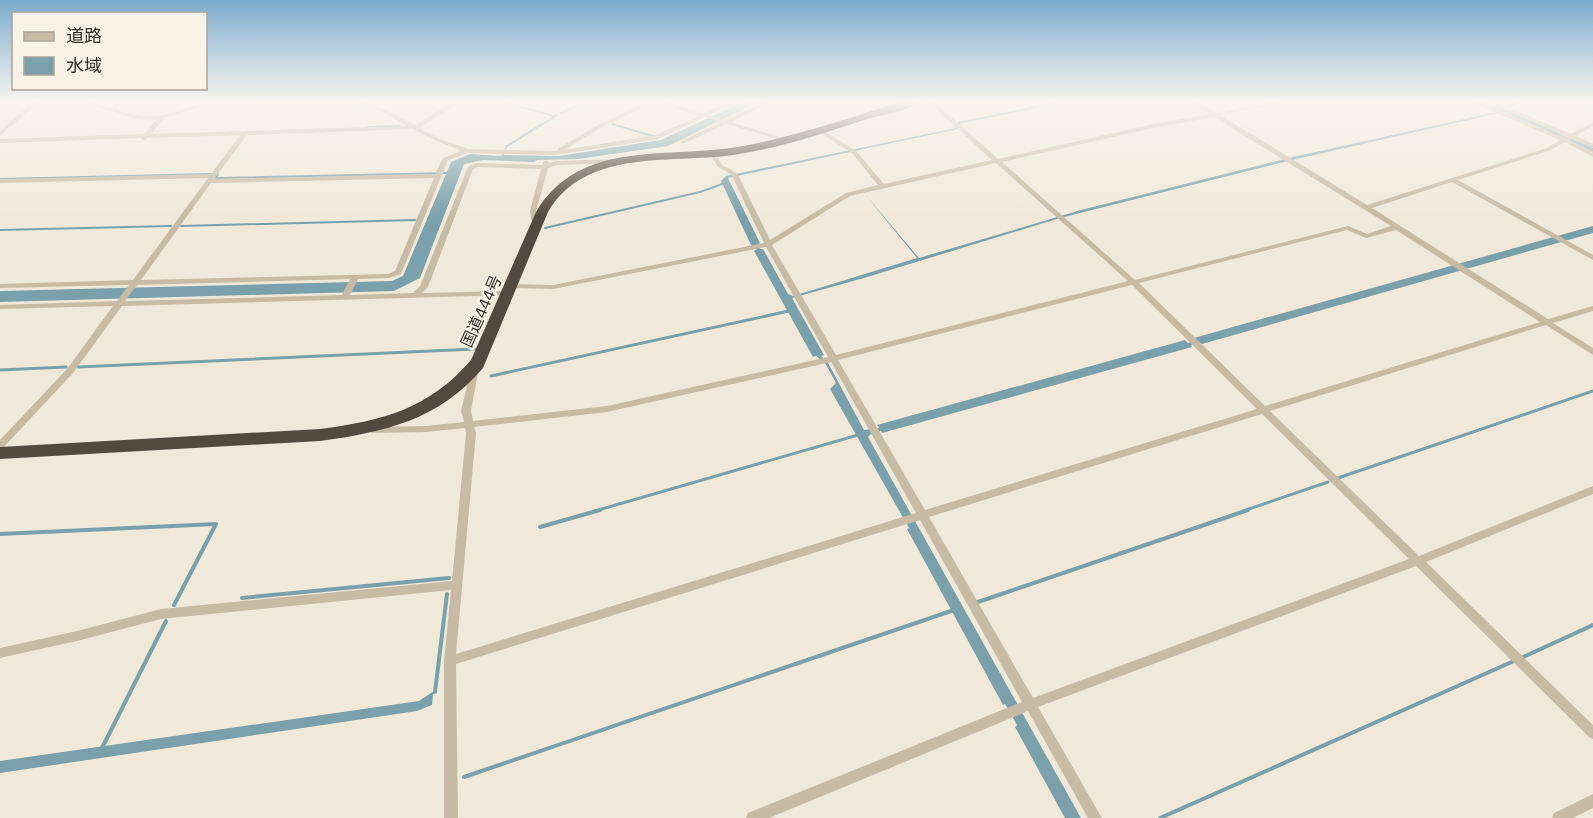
<svg xmlns="http://www.w3.org/2000/svg" width="1593" height="818" font-family="'IBM Plex Sans','Noto Sans JP',sans-serif">
  <rect width="100%" height="100%" fill="#f0e9da"/>
  <!-- water -->
  <path fill="#7aa1ab" d="M 742,102 L 759,102 L 668,146 L 578,159 L 537,160 L 534,162 L 483,160 L 464,164 L 420,278 L 394,291 L 0,302 L 0,291 L 392,281 L 403,276 L 451,162 L 470,154 L 501,156 L 508,144 L 504,155 L 559,156 L 661,140 Z
    M 1054,102 L 1067,102 L 959,124 L 958,129 L 728,178 L 760,243 L 758,244 L 760,249 L 763,249 L 788,294 L 793,296 L 917,258 L 864,193 L 919,258 L 1081,210 L 1293,157 L 1501,111 L 1479,102 L 1486,102 L 1501,108 L 1514,102 L 1524,102 L 1509,108 L 1593,148 L 1593,152 L 1504,112 L 1292,160 L 1060,218 L 864,278 L 792,298 L 824,355 L 821,356 L 827,361 L 864,430 L 879,428 L 877,425 L 1185,340 L 1188,343 L 1196,340 L 1194,338 L 1593,226 L 1593,233 L 1202,344 L 1199,342 L 1191,345 L 1192,347 L 882,433 L 881,431 L 871,434 L 868,437 L 1081,818 L 1065,818 L 1015,727 L 1017,725 L 1005,704 L 1003,705 L 907,529 L 909,528 L 830,389 L 836,383 L 825,363 L 816,356 L 813,357 L 754,251 L 757,249 L 751,245 L 721,181 L 726,176 L 956,128 L 958,122 Z
    M 437,689 L 433,695 L 432,705 L 417,711 L 0,773 L 0,761 L 419,701 Z"/>
  <g fill="none" stroke-linecap="round" stroke-linejoin="round">
    <!-- stream-far2 -->
    <path stroke="#7aa1ab" stroke-width="2" d="M 503,102 L 554,116
      M 115,106 L 125,102
      M 561,113 L 585,102
      M 612,124 L 653,136
      M 368,127 L 400,126
      M 507,146 L 557,115
      M 218,174 L 216,178 L 449,173
      M 0,179 L 211,174
      M 181,226 L 415,220
      M 545,228 L 700,192 L 725,183
      M 0,230 L 171,226"/>
    <!-- stream-far1 -->
    <path stroke="#7aa1ab" stroke-width="3" d="M 78,367 L 475,349
      M 0,370 L 66,367
      M 491,376 L 789,311
      M 1338,478 L 1593,391
      M 595,511 L 858,435
      M 1243,511 L 1328,482"/>
    <!-- stream -->
    <path stroke="#7aa1ab" stroke-width="4" d="M 540,527 L 600,510
      M 0,534 L 216,524 L 174,605
      M 242,598 L 449,578
      M 978,602 L 1248,510
      M 1521,658 L 1593,625
      M 435,692 L 447,594
      M 102,748 L 166,621
      M 464,777 L 954,610
      M 1160,818 L 1514,661"/>
    <!-- street -->
    <path fill="#c7bba6" fill-rule="evenodd" d="M 32,102 L 39,102 L 0,136 L 0,131 Z
      M 80,102 C 106,102 129,118 155,116 C 175,115 194,102 215,102 L 164,118 L 151,134 L 407,126 L 375,108 L 352,102 C 376,102 394,114 415,125 L 453,102 L 461,102 L 419,128 L 438,138 L 468,149 L 555,151 L 559,150 L 558,149 L 559,148 L 598,125 L 646,102 L 654,102 L 602,127 L 564,150 L 656,135 L 699,116 L 656,102 L 666,102 L 704,113 L 728,102 L 736,102 L 709,115 L 725,120 L 763,102 L 771,102 L 731,122 L 786,139 L 781,140 L 726,124 L 685,143 L 681,143 L 681,141 L 720,122 L 705,117 L 658,139 L 555,155 L 468,153 L 448,160 L 401,274 L 389,278 L 358,279 L 350,295 L 413,293 L 420,286 L 468,167 L 477,163 L 542,165 L 544,161 L 548,161 L 549,163 L 557,161 L 617,159 L 620,161 L 617,163 L 557,165 L 548,168 L 536,211 L 540,223 L 536,225 L 532,223 L 530,211 L 541,169 L 478,167 L 473,169 L 428,287 L 422,293 L 509,291 L 513,293 L 512,295 L 122,306 L 73,373 L 3,448 L 0,449 L 0,440 L 67,369 L 113,306 L 0,309 L 0,305 L 117,301 L 129,285 L 0,288 L 0,284 L 133,280 L 208,178 L 0,183 L 0,179 L 211,174 L 240,135 L 147,138 L 144,140 L 141,138 L 0,143 L 0,139 L 144,134 L 156,120 L 137,119 ZM 413,129 L 434,140 L 461,151 L 443,158 L 435,174 L 214,179 L 247,135 ZM 434,178 L 395,271 L 388,274 L 141,280 L 211,183 ZM 350,279 L 342,295 L 125,301 L 137,285 Z
      M 928,102 L 935,102 L 998,159 L 1158,123 L 1209,114 L 1191,102 L 1198,102 L 1216,113 L 1273,102 L 1287,102 L 1220,115 L 1367,205 L 1547,148 L 1560,140 L 1471,102 L 1480,102 L 1565,138 L 1566,137 L 1493,104 L 1498,103 L 1571,134 L 1593,122 L 1593,126 L 1576,136 L 1593,144 L 1593,148 L 1571,139 L 1569,140 L 1593,152 L 1593,157 L 1565,142 L 1551,150 L 1458,180 L 1593,255 L 1593,260 L 1452,182 L 1372,208 L 1548,319 L 1593,306 L 1593,311 L 1553,323 L 1593,348 L 1593,355 L 1546,325 L 1270,411 L 1419,556 L 1593,486 L 1593,494 L 1426,562 L 1593,725 L 1593,739 L 1589,737 L 1416,566 L 1038,707 L 1102,818 L 1088,818 L 1028,711 L 769,818 L 746,818 L 748,813 L 1022,702 L 920,520 L 456,664 L 458,818 L 444,818 L 444,661 L 451,590 L 161,619 L 77,641 L 0,658 L 0,648 L 77,631 L 161,609 L 452,581 L 466,433 L 465,428 L 426,432 L 372,433 L 367,430 L 372,427 L 426,426 L 464,422 L 461,411 L 472,365 L 478,365 L 479,367 L 471,411 L 473,421 L 607,406 L 828,357 L 766,247 L 553,289 L 512,288 L 508,286 L 512,284 L 553,285 L 764,243 L 731,174 L 718,167 L 710,154 L 711,153 L 715,153 L 722,165 L 737,173 L 770,240 L 846,193 L 878,185 L 852,153 L 816,130 L 816,128 L 820,128 L 856,151 L 884,184 L 992,160 ZM 1214,117 L 1391,226 L 1367,234 L 1348,226 L 1135,280 L 1002,162 L 1158,127 ZM 996,163 L 1128,281 L 836,355 L 772,245 L 850,196 ZM 1347,230 L 1366,238 L 1396,230 L 1540,322 L 1265,406 L 1139,283 ZM 1132,285 L 1257,409 L 925,510 L 838,360 ZM 831,362 L 916,513 L 456,654 L 476,433 L 474,427 L 607,412 ZM 1262,414 L 1409,559 L 1033,698 L 929,517 Z
      M 1593,794 L 1593,808 L 1573,818 L 1552,818 L 1554,813 Z"/>
    <!-- highway -->
    <path fill="#54493e" fill-rule="evenodd" d="M 901,102 L 918,102 C 906,112 882,115 867,119 C 825,133 783,147 739,154 C 675,165 587,146 548,212 L 483,368 C 439,420 385,432 320,441 L 0,459 L 0,447 L 320,429 C 382,421 429,409 471,360 L 536,212 C 581,137 670,160 743,146 C 797,136 848,118 901,102 Z"/>
  </g>
  <!-- sky -->
  <linearGradient id="sky" x2="0" y2="1"><stop stop-color="#7cacd0"/><stop offset="0.47" stop-color="#f8f5ee"/><stop offset="1" stop-color="#f8f5ee" stop-opacity="0"/></linearGradient>
  <rect width="1593" height="217" fill="url(#sky)"/>
  <g text-anchor="middle" dominant-baseline="central" stroke-width="5" stroke-linejoin="round" paint-order="stroke">
    <!-- street labels -->
    <g font-size="16" fill="#342d27" stroke="#f8f3e6">
      <text transform="translate(481 311) rotate(-66)">国道444号</text>
    </g>
  </g>
  <!-- legend -->
  <rect x="12" y="12" width="195" height="78" fill="#f8f3e6" stroke="#aaa49a" stroke-width="1.5"/>
  <rect x="24" y="32" width="30" height="9" fill="#c7bba6" stroke="#aaa49a" stroke-width="1.5"/>
  <text x="66" y="42" font-size="18" fill="#342d27">道路</text>
  <rect x="24" y="57" width="30" height="18" fill="#7aa1ab" stroke="#aaa49a" stroke-width="1.5"/>
  <text x="66" y="72" font-size="18" fill="#342d27">水域</text>
</svg>
